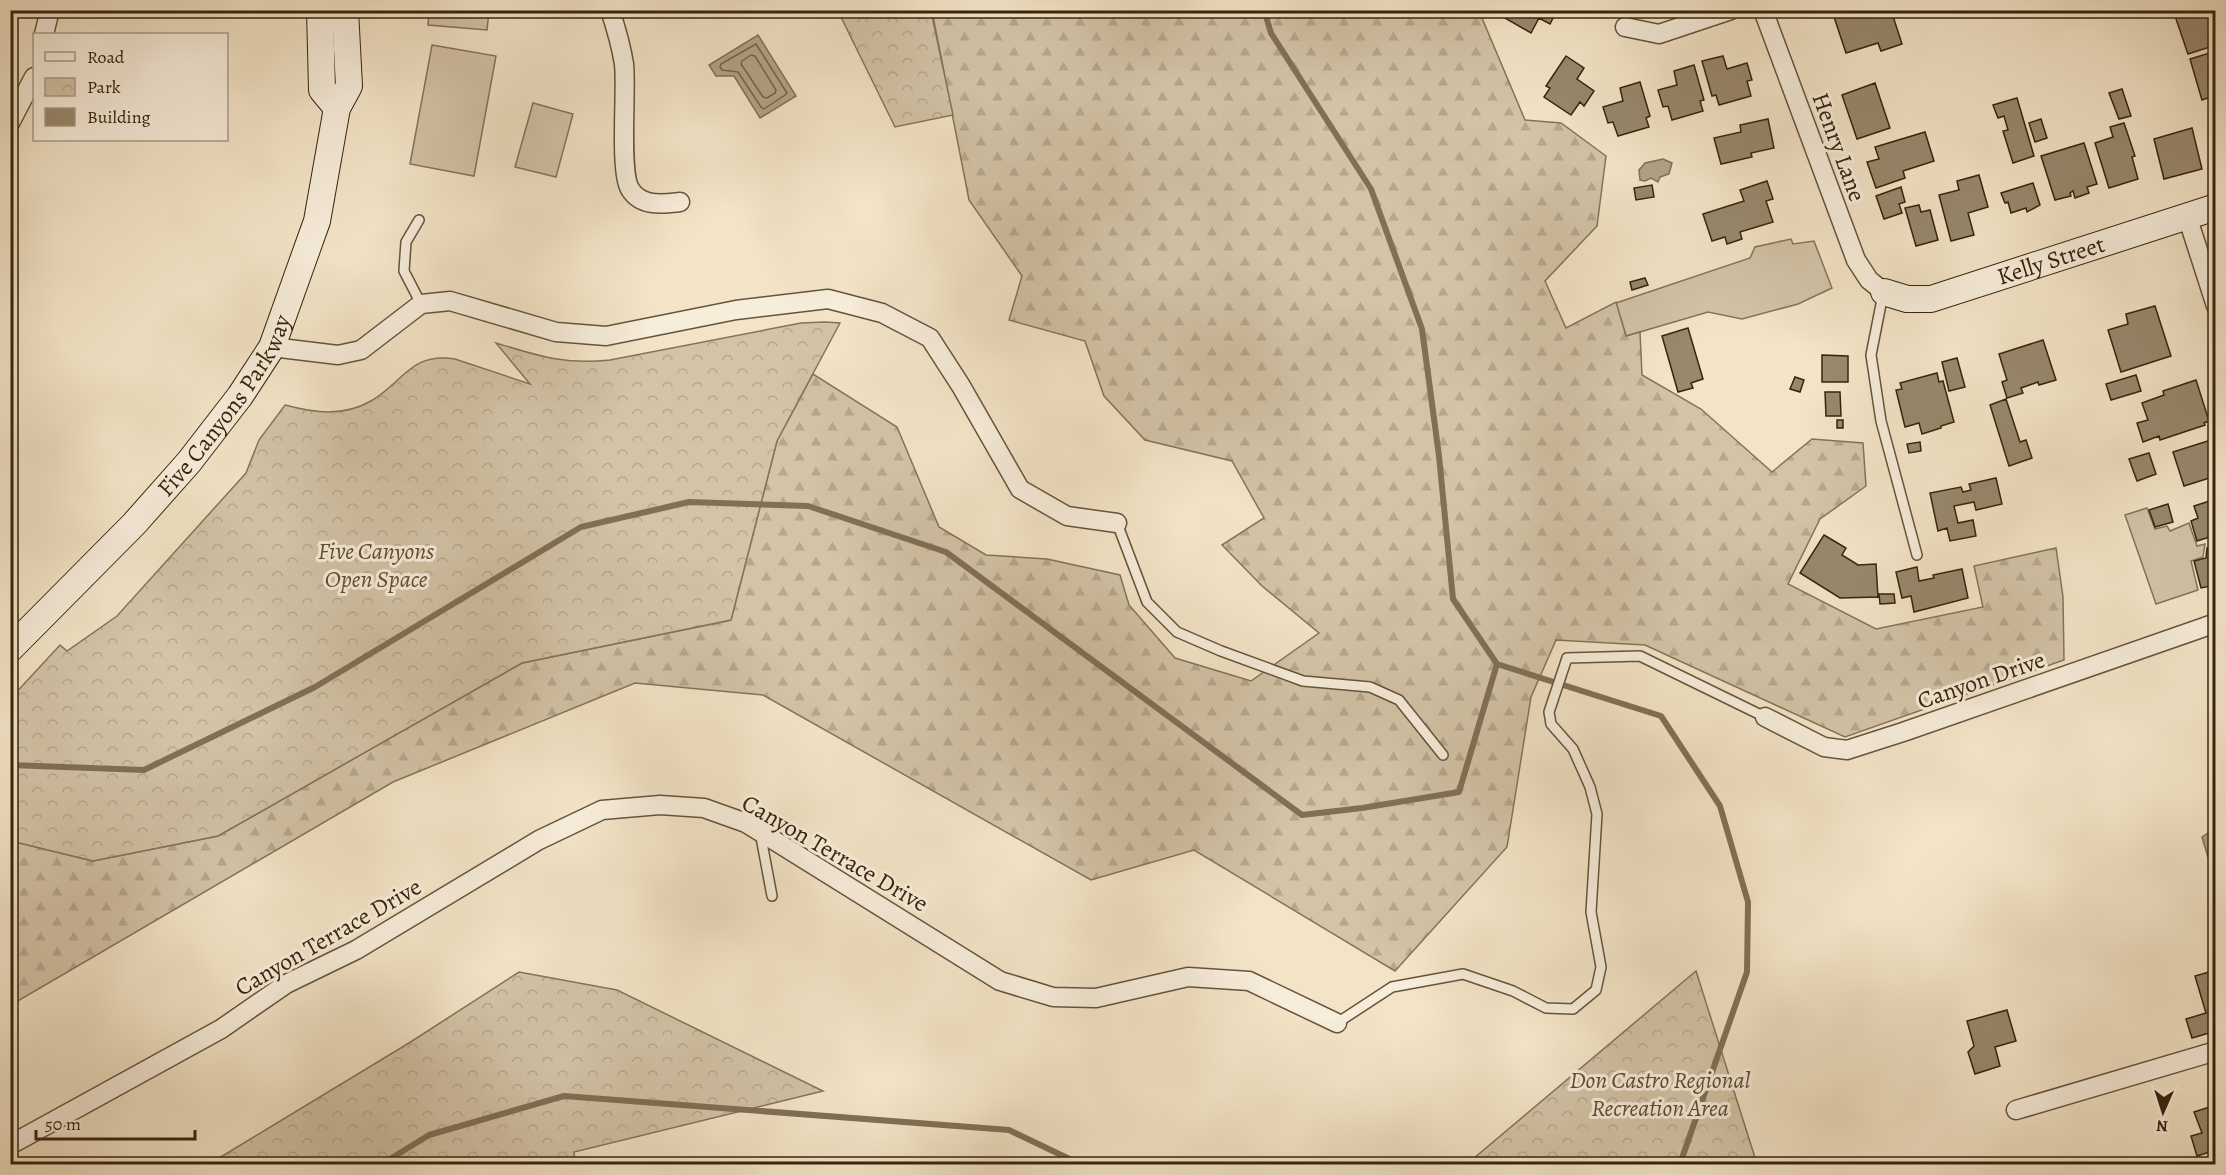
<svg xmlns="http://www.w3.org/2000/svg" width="2226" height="1175" font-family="Alegreya,serif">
  <defs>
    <pattern id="forest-firs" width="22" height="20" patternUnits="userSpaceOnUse" patternTransform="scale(1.5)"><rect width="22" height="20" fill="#d3c3a7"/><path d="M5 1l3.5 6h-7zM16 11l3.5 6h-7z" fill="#b6a78f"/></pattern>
    <pattern id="park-crowns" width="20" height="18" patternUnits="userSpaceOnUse" patternTransform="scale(1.5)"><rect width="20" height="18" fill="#d3c3a7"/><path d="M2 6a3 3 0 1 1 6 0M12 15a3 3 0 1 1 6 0" fill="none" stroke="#b6a78f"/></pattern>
  </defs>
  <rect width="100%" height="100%" fill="#f3e4c7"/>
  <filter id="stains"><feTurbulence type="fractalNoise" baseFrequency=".00333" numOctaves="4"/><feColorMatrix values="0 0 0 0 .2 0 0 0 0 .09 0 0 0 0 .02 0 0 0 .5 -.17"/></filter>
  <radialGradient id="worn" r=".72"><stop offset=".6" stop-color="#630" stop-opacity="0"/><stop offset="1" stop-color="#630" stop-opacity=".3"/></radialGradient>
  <!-- green -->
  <path fill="#d3c3a7" stroke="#84745a" stroke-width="1.5" d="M 429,11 L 489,11 L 487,30 L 428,25 Z
    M 432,45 L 496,56 L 474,176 L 410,164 Z
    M 533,103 L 573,114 L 556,177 L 515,167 Z
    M 1791,239 L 1793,244 L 1814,241 L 1832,288 L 1798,304 L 1742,319 L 1708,312 L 1626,336 L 1616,303 L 1750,258 L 1755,247 Z
    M 2147,508 L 2155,529 L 2167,526 L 2170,531 L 2189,523 L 2197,546 L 2205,544 L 2203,557 L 2191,561 L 2198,590 L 2156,604 L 2125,515 Z"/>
  <!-- forest -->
  <path fill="url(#forest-firs)" stroke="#84745a" stroke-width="1.5" d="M 932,11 L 1479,11 L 1525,120 L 1561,123 L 1606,156 L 1597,226 L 1545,281 L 1566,328 L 1616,302 L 1626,336 L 1640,332 L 1642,375 L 1701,409 L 1772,472 L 1812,439 L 1863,443 L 1866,486 L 1820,519 L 1788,584 L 1876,629 L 1983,607 L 1974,566 L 2056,548 L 2063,597 L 2064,660 L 1845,737 L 1645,645 L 1556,640 L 1531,697 L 1507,847 L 1395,971 L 1194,850 L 1091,880 L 763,695 L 635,683 L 393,782 L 11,1005 L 11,841 L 93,861 L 218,836 L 522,663 L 731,620 L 777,441 L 813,374 L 897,427 L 939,527 L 986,555 L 1047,559 L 1120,575 L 1129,605 L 1175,658 L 1251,681 L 1319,633 L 1262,586 L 1222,545 L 1264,518 L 1232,461 L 1145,440 L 1104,396 L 1085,341 L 1009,320 L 1022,276 L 969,200 Z"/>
  <!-- park -->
  <path fill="url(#park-crowns)" stroke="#84745a" stroke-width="1.5" d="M 838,11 L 931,11 L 953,115 L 895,127 Z
    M 825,322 L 840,323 L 777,441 L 731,620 L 522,663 L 218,836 L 93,861 L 11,841 L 11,698 L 60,645 L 67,651 L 117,616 L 246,473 L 259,440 L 285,405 C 315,413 343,417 371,401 C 404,382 410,352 455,359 L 530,384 L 496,343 C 539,356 565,365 610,360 L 801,323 Z
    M 1696,971 L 1757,1164 L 1467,1164 Z
    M 519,972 L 617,990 L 823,1091 L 574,1152 L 575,1164 L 209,1164 L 409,1043 Z"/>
  <!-- water -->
  <path fill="#b3a387" stroke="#817056" stroke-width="1.5" d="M 758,35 L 796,96 L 760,118 L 734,76 L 716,76 L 709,65 Z
    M 1663,159 L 1672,163 L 1669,174 L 1660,177 L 1658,182 L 1651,178 L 1645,181 L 1640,180 L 1639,170 L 1645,163 Z
    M 2208,833 L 2215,835 L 2215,864 L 2208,857 L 2202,837 Z"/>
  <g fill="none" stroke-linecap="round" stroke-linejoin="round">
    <!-- shore -->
    <path stroke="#74644a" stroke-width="1.5" d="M 756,44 L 787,93 L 785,95 L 764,109 L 761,107 L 738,72 L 722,70 L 720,67 L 721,64 Z
      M 751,55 L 755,56 L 776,90 L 775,93 L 767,98 L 763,97 L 741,64 L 742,61 Z"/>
    <!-- stream -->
    <path stroke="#817056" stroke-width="6" d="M 1264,10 L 1271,33 L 1371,189 L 1422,329 L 1439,456 L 1453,599 L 1497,664 L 1661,716 L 1720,806 L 1748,902 L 1747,972 L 1680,1164
      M 10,765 L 144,770 L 315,687 L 581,527 L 689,502 L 808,506 L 946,552 L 1302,815 L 1362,808 L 1459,792 L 1497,664
      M 382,1164 L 429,1135 L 564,1096 L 1009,1130 L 1080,1164"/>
  </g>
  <!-- building -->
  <path fill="#98886d" stroke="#36240c" stroke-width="1.5" d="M 1491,10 L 1557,10 L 1550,24 L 1539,18 L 1531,33 Z
    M 1855,10 L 1891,10 L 1902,44 L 1881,51 L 1878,43 L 1846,53 L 1834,17 Z
    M 2181,10 L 2212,10 L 2215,21 L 2214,22 L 2216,45 L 2188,54 L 2174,13 Z
    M 2216,51 L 2216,95 L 2202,100 L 2190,59 Z
    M 1566,56 L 1584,68 L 1577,79 L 1594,91 L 1584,106 L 1580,102 L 1571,115 L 1544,97 L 1550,88 L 1546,86 Z
    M 1723,56 L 1727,69 L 1747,63 L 1752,80 L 1747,81 L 1751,96 L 1719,105 L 1716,95 L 1712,96 L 1702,61 Z
    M 1694,65 L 1704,100 L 1700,101 L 1703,111 L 1672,120 L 1668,106 L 1663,107 L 1658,90 L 1677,85 L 1674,71 Z
    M 1640,82 L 1650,116 L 1646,118 L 1649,127 L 1618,136 L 1613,122 L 1608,123 L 1603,107 L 1623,101 L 1620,88 Z
    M 1875,83 L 1890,128 L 1857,139 L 1842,95 Z
    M 2122,89 L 2131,116 L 2119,119 L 2109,93 Z
    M 2017,98 L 2034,156 L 2013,163 L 2003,131 L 2008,130 L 2004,116 L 1998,118 L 1993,105 Z
    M 1768,119 L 1774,148 L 1751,153 L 1752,157 L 1721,164 L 1714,138 L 1741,132 L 1740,125 Z
    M 2041,119 L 2047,138 L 2035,142 L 2029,123 Z
    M 2124,123 L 2135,156 L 2132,157 L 2138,179 L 2109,188 L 2095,143 L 2113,137 L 2110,127 Z
    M 2192,128 L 2202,169 L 2164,179 L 2154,139 Z
    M 1925,132 L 1934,161 L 1903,171 L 1905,178 L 1876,188 L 1867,162 L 1879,159 L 1875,147 Z
    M 2084,143 L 2097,184 L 2087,187 L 2089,193 L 2075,198 L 2073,191 L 2070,193 L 2071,196 L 2055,200 L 2041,156 Z
    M 1979,175 L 1988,207 L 1968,213 L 1974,235 L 1951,241 L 1939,195 L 1959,190 L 1957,181 Z
    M 1767,181 L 1773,199 L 1766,201 L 1773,222 L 1740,232 L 1742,239 L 1727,244 L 1725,237 L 1712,241 L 1703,214 L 1744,201 L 1740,190 Z
    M 2033,183 L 2040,205 L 2027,212 L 2026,208 L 2011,213 L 2008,202 L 2005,203 L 2001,193 Z
    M 1652,185 L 1654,197 L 1636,200 L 1634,188 Z
    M 1901,187 L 1905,202 L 1899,204 L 1902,213 L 1884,219 L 1876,196 Z
    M 1919,205 L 1921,212 L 1930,210 L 1938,240 L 1916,246 L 1905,208 Z
    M 1645,278 L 1648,285 L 1632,290 L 1630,282 Z
    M 2155,306 L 2171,356 L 2121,372 L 2108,330 L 2128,324 L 2126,314 Z
    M 1688,328 L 1703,379 L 1691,383 L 1693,388 L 1678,392 L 1662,336 Z
    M 2043,340 L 2056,380 L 2039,385 L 2038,382 L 2021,388 L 2023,393 L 2007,398 L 2002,382 L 2007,380 L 1999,354 Z
    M 1822,355 L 1848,356 L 1848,382 L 1822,382 Z
    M 1957,358 L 1965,387 L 1949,391 L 1942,362 Z
    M 1937,373 L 1939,382 L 1943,381 L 1954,422 L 1941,426 L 1941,428 L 1922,434 L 1919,423 L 1905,427 L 1896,390 L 1902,389 L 1900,383 Z
    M 2136,375 L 2141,391 L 2111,400 L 2106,384 Z
    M 1795,377 L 1804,380 L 1800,392 L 1790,389 Z
    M 2196,380 L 2209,421 L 2204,423 L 2205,425 L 2160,440 L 2159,436 L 2143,442 L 2137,423 L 2148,420 L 2142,403 L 2164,395 L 2163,391 Z
    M 1825,392 L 1840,392 L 1841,416 L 1826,416 Z
    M 2006,399 L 2020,442 L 2026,440 L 2032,458 L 2009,466 L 1990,405 Z
    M 1837,420 L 1843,420 L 1843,428 L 1837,428 Z
    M 2214,439 L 2216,476 L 2184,486 L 2173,452 Z
    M 1920,442 L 1921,451 L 1909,453 L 1907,444 Z
    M 2149,453 L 2156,474 L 2137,481 L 2129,459 Z
    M 1996,478 L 2002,504 L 1976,510 L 1974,502 L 1954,506 L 1958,523 L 1973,520 L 1976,536 L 1950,541 L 1947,528 L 1938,531 L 1930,493 L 1961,487 L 1963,492 L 1971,490 L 1969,484 Z
    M 2216,499 L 2216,535 L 2197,541 L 2191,521 L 2198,518 L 2194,506 Z
    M 2168,504 L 2173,522 L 2155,527 L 2149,510 Z
    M 1824,535 L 1846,548 L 1842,555 L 1858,565 L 1876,564 L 1878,597 L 1840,598 L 1800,573 Z
    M 2216,542 L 2216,585 L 2201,588 L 2194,561 L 2206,558 L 2207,548 L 2214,546 Z
    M 1917,567 L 1919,581 L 1934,578 L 1933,575 L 1962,569 L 1968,598 L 1914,612 L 1911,596 L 1902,598 L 1896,572 Z
    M 1879,594 L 1894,594 L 1895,603 L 1880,604 Z
    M 2216,970 L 2216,1031 L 2192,1038 L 2186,1019 L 2206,1013 L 2195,976 Z
    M 2007,1010 L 2016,1041 L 1995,1047 L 2000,1066 L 1975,1074 L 1968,1052 L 1974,1046 L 1967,1021 Z
    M 2216,1105 L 2216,1150 L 2197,1156 L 2191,1136 L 2202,1133 L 2194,1112 Z"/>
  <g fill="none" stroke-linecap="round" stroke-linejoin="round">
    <defs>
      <path id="lane" d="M 419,220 L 406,242 L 404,271 L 421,304
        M 1883,294 L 1871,355 L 1881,421 L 1917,555
        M 1117,523 L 1147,602 L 1177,632 L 1221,651 L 1303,681 L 1370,687 L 1399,700 L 1443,755
        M 760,832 L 772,896
        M 1337,1023 L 1392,987 L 1463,974 L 1513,991 L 1546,1008 L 1573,1009 L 1596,990 L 1601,967 L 1591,912 L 1597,814 L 1590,787 L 1573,749 L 1551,724 L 1549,712 L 1567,658 L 1640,656 L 1765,717"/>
      <path id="street" d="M 610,10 C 616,28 621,45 624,64 C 627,90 619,171 630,189 C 641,207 662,204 680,202
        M 1763,10 L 1856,260 L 1869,280 L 1884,292
        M 1625,27 L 1659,34 L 1731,10
        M 44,34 L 50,10
        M 10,123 L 34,77
        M 2187,216 L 2216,306
        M 272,347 L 338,355 L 361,350 L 421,304 L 450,301 L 556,332 L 606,336 L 736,310 L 828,299 L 882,313 L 930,338 L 961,386 L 1020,489 L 1067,516 L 1117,523
        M 1765,717 L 1824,747 L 1847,750 L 1903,732 L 2216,623
        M 2016,1110 L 2216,1051
        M 10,1145 L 221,1029 L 286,984 L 356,950 L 539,840 L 602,810 L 660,805 L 704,808 L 746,823 L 1000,981 L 1053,997 L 1096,998 L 1188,977 L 1249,981 L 1337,1023"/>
      <g id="secondary">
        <path d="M 320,10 L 322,90 L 337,108"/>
        <path id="s1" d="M 1884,292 L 1907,299 L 1931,299 L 2216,207"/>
        <path id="s2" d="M 10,649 L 134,524 L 189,462 L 240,396 L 272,347 L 317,221 L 337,108 L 349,86 L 345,10"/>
      </g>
    </defs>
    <!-- lane casing -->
    <use href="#lane" stroke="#65543b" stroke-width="12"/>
    <!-- street casing -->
    <use href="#street" stroke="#65543b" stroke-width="21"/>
    <!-- secondary casing -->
    <use href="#secondary" stroke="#36240c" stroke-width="28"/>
    <!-- lane -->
    <use href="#lane" stroke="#f7eddb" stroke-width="9"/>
    <!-- street -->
    <use href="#street" stroke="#f7eddb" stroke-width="18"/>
    <!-- secondary -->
    <use href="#secondary" stroke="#f7eddb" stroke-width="26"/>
  </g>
  <g text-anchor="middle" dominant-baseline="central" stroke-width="6" stroke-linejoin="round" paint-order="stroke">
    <!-- street labels -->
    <g font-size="24" fill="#36240c" stroke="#f7eddb">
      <text transform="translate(1839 147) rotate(70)">Henry Lane</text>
      <text stroke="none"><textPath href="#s1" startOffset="174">Kelly Street</textPath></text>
      <text stroke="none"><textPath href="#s2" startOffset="326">Five Canyons Parkway</textPath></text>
      <text transform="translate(1981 680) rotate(-19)">Canyon Drive</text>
      <text transform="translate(835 853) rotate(30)">Canyon Terrace Drive</text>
      <text transform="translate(328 937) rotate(-30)">Canyon Terrace Drive</text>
    </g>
    <!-- park labels -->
    <g font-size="24" font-style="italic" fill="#5d4c33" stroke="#f7eddb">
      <text x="376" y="551">Five Canyons<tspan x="376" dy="28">Open Space</tspan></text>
      <text x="1660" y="1080">Don Castro Regional<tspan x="1660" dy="28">Recreation Area</tspan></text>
    </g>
  </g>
  <!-- margin -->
  <rect width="2226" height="1175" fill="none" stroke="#f3e4c7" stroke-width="36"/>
  <rect x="12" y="12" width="2202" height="1151" fill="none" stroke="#36240c" stroke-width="3"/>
  <rect x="18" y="18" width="2190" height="1139" fill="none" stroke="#36240c" stroke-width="1.5"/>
  <!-- legend -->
  <rect x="33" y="33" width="195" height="108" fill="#f7eddb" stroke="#aa9d88" stroke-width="1.5"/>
  <rect x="45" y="52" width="30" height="9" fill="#f7eddb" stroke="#aa9d88" stroke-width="1.5"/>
  <text x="87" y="63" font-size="18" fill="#36240c">Road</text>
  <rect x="45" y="78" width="30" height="18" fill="url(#park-crowns)" stroke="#aa9d88" stroke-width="1.5"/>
  <text x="87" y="93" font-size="18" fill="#36240c">Park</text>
  <rect x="45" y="108" width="30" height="18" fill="#98886d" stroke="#aa9d88" stroke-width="1.5"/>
  <text x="87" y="123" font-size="18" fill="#36240c">Building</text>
  <!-- north arrow -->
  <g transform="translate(2163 1112) rotate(183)" stroke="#f7eddb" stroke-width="4.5" paint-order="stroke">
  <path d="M0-4.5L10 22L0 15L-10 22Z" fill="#36240c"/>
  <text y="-9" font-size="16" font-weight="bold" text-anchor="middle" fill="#36240c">N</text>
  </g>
  <!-- scale -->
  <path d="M36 1130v9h159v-9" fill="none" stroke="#36240c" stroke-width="3"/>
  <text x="45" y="1130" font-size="18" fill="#36240c" stroke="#f7eddb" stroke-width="4.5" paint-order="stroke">50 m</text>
  <rect width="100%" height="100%" filter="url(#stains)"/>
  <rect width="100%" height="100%" fill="url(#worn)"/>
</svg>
